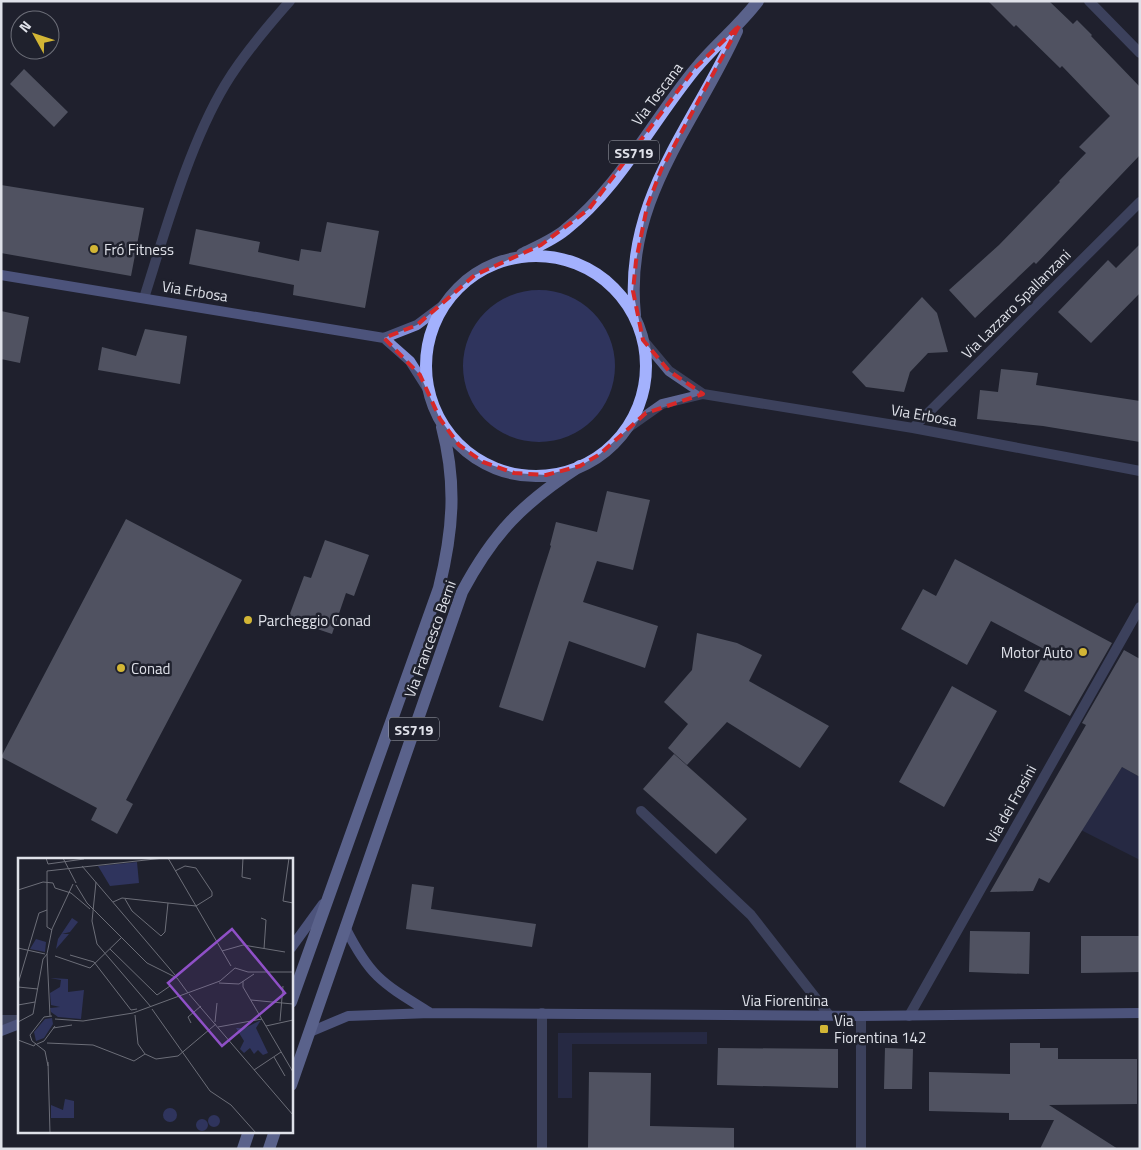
<svg xmlns="http://www.w3.org/2000/svg" width="1141" height="1150" font-family="'Titillium Web',sans-serif">
  <rect width="100%" height="100%" fill="#1f212d"/>
  <!-- green -->
  <path fill="#2f345d" d="M463 366a76 76 0 1 1 152 0a76 76 0 1 1-152 0Z
    M 1122,767 L 1140,777 L 1140,860 L 1081,830 Z
    M 707,1032 L 707,1044 L 572,1044 L 572,1098 L 558,1098 L 558,1033 Z"/>
  <!-- building -->
  <path fill="#8c8f9f" d="M 988,1 L 1049,1 L 1073,24 L 1077,20 L 1092,35 L 1091,36 L 1140,87 L 1140,155 L 1036,264 L 1034,262 L 975,318 L 949,290 L 999,245 L 1060,182 L 1059,181 L 1086,153 L 1079,147 L 1110,116 L 1062,66 L 1060,68 L 1016,25 L 1014,27 Z
    M 24,69 L 68,112 L 54,127 L 10,84 Z
    M 1,185 L 144,208 L 131,276 L 1,253 Z
    M 327,222 L 379,231 L 365,308 L 293,295 L 294,285 L 189,264 L 196,229 L 260,242 L 258,252 L 299,261 L 301,249 L 321,252 Z
    M 1140,244 L 1140,293 L 1091,343 L 1058,312 L 1108,260 L 1116,268 Z
    M 922,297 L 937,313 L 948,352 L 928,353 L 910,372 L 904,392 L 866,387 L 852,372 Z
    M 1,311 L 29,317 L 20,363 L 1,359 Z
    M 145,329 L 187,336 L 180,384 L 98,370 L 102,347 L 136,356 Z
    M 1001,369 L 1038,373 L 1036,385 L 1140,401 L 1140,442 L 1043,426 L 977,419 L 980,390 L 998,392 Z
    M 607,491 L 650,500 L 633,570 L 597,561 L 583,602 L 658,626 L 645,668 L 569,641 L 543,721 L 499,707 L 551,546 L 550,545 L 556,522 L 597,532 Z
    M 126,519 L 242,580 L 126,800 L 133,804 L 117,834 L 91,820 L 97,808 L 1,757 Z
    M 325,540 L 369,555 L 354,596 L 346,593 L 332,634 L 288,619 L 304,576 L 311,578 Z
    M 955,559 L 1112,643 L 1070,716 L 1024,691 L 1046,650 L 991,621 L 967,665 L 901,629 L 923,589 L 936,596 Z
    M 697,633 L 737,643 L 762,655 L 749,681 L 829,726 L 800,768 L 727,722 L 687,765 L 668,748 L 688,724 L 664,702 L 692,670 Z
    M 1124,650 L 1140,659 L 1140,777 L 1122,767 L 1049,883 L 1039,878 L 1033,891 L 990,892 L 1086,725 L 1082,723 Z
    M 952,686 L 997,711 L 944,807 L 899,782 Z
    M 674,754 L 747,819 L 716,854 L 643,789 Z
    M 412,884 L 434,887 L 431,909 L 536,924 L 532,947 L 406,929 Z
    M 970,931 L 1030,932 L 1029,974 L 969,972 Z
    M 1081,936 L 1140,936 L 1140,972 L 1081,973 Z
    M 1010,1043 L 1040,1043 L 1040,1048 L 1058,1048 L 1058,1059 L 1137,1059 L 1137,1104 L 1049,1105 L 1118,1149 L 1040,1149 L 1054,1120 L 1009,1120 L 1009,1113 L 929,1111 L 929,1072 L 1010,1074 Z
    M 718,1048 L 838,1049 L 838,1088 L 717,1085 Z
    M 885,1048 L 913,1049 L 912,1089 L 884,1089 Z
    M 589,1072 L 651,1073 L 650,1126 L 734,1128 L 734,1149 L 588,1149 Z"/>
  <g fill="none" stroke-linecap="round" stroke-linejoin="round">
    <!-- street -->
    <path stroke="#606896" stroke-width="10" d="M 1089,1 L 1140,53
      M 144,298 C 165,232 189,145 225,85 C 243,55 266,28 290,1
      M 643,340 L 669,371 L 703,394
      M 913,428 L 1140,202
      M 625,430 L 662,404 L 703,394 L 913,428 L 1140,471
      M 641,811 L 751,915 L 829,1015
      M 542,1013 L 542,1149
      M 861,1016 L 861,1149
      M 909,1016 L 1140,607
      M 1,1020 L 19,1020"/>
    <!-- secondary -->
    <path stroke="#8490da" stroke-width="10" d="M 1,275 L 384,338 L 417,325 L 445,304
      M 384,338 L 410,361 L 429,391
      M 345,927 C 370,977 382,983 429,1012
      M 291,948 L 323,904
      M 1,1031 L 19,1024
      M 310,1032 L 348,1016 L 430,1013 L 861,1016 L 1140,1013"/>
    <!-- primary -->
    <path stroke="#a3b1fd" stroke-width="12" d="M 522,254 C 536,247 553,240 565,230 C 620,187 652,121 696,68 C 716,44 739,26 758,1
      M426 366a110 110 0 1 1 220 0a110 110 0 1 1-220 0Z
      M 635,315 C 623,200 693,128 737,31
      M 291,1002 L 439,588 C 453,531 457,484 442,427
      M 291,1085 L 462,592 C 494,532 523,503 580,466
      M 243,1149 L 249,1131
      M 269,1149 L 275,1131"/>
  </g>
  <!-- marked area -->
  <path d="M0 0H1141V1150H0ZM 739,26 L 661,170 L 647,207 L 636,261 L 633,291 L 643,340 L 669,371 L 703,394 L 646,413 L 600,454 L 580,466 L 546,475 L 514,473 L 483,462 L 459,445 L 440,419 L 420,375 L 384,338 L 417,325 L 475,275 L 541,245 L 589,209 L 695,68 Z" fill="#1f212d" fill-opacity=".55" fill-rule="evenodd"/>
  <path fill="none" stroke="#d62828" stroke-width="4" stroke-dasharray="10 6" stroke-linejoin="round" d="M 739,26 L 661,170 L 647,207 L 636,261 L 633,291 L 643,340 L 669,371 L 703,394 L 646,413 L 600,454 L 580,466 L 546,475 L 514,473 L 483,462 L 459,445 L 440,419 L 420,375 L 384,338 L 417,325 L 475,275 L 541,245 L 589,209 L 695,68 Z"/>
  <!-- markers -->
  <g fill="#d3b635" stroke="#1f212d" stroke-width="2">
    <circle cx="94" cy="249" r="5"/>
    <circle cx="248" cy="620" r="5"/>
    <circle cx="1083" cy="652" r="5"/>
    <circle cx="121" cy="668" r="5"/>
    <rect x="819" y="1024" width="10" height="10" rx="2.5"/>
  </g>
  <g text-anchor="middle" dominant-baseline="central" stroke-width="5" stroke-linejoin="round" paint-order="stroke">
    <!-- shield labels -->
    <g fill="#1f212d" stroke="#a5a7b1" stroke-width="1">
      <rect x="609" y="140.5" width="50" height="23" rx="4"/>
      <rect x="389" y="717.5" width="50" height="23" rx="4"/>
    </g>
    <g font-size="14" font-weight="bold" fill="#dfe1e9">
      <text x="634" y="152">SS719</text>
      <text x="414" y="729">SS719</text>
    </g>
    <!-- street labels -->
    <g font-size="15" fill="#dfe1e9" stroke="#1f212d">
      <text transform="translate(657 94) rotate(-53)">Via Toscana</text>
      <text transform="translate(195 291) rotate(9)">Via Erbosa</text>
      <text transform="translate(1016 304) rotate(-45)">Via Lazzaro Spallanzani</text>
      <text transform="translate(924 415) rotate(10)">Via Erbosa</text>
      <text transform="translate(430 639) rotate(-70)">Via Francesco Berni</text>
      <text transform="translate(1011 804) rotate(-61)">Via dei Frosini</text>
      <text x="785" y="1000">Via Fiorentina</text>
    </g>
    <!-- poi labels -->
    <g font-size="15" fill="#dfe1e9" stroke="#1f212d" text-anchor="start">
      <text x="104" y="249">Fró Fitness</text>
      <text x="258" y="620">Parcheggio Conad</text>
      <text x="1073" y="652" text-anchor="end">Motor Auto</text>
      <text x="131" y="668">Conad</text>
      <text x="834" y="1020">Via<tspan x="834" dy="17">Fiorentina 142</tspan></text>
    </g>
  </g>
  <!-- overview -->
  <g transform="translate(18 858)">
    <rect width="275" height="275" fill="#1f212d"/>
    <path d="M 119,4 L 121,25 L 92,28 L 80,8 ZM 54,60 L 60,64 L 52,74 L 44,76 L 51,76 L 38,91 L 40,81 ZM 18,81 L 28,84 L 27,94 L 12,91 ZM 32,120 L 50,121 L 50,134 L 66,132 L 63,161 L 40,159 L 33,154 L 32,150 L 42,149 L 33,147 L 32,135 L 42,129 L 43,122 ZM 27,161 L 34,160 L 35,166 L 26,180 L 18,183 L 16,174 ZM 243,162 L 238,170 L 250,195 L 245,197 L 240,192 L 236,196 L 232,190 L 226,195 L 222,191 L 226,183 L 218,170 L 227,170 ZM 47,241 L 56,243 L 56,260 L 33,260 L 33,247 L 45,252 ZM145 257a7 7 0 1 1 14 0a7 7 0 1 1-14 0ZM190 263a6 6 0 1 1 12 0a6 6 0 1 1-12 0ZM178 267a6 6 0 1 1 12 0a6 6 0 1 1-12 0Z" fill="#2f345d"/>
    <path fill="none" stroke="#6c6e78" stroke-width="1" d="M 28,0 L 30,6 L 66,1M 45,0 L 58,25M 150,0 L 213,108M 225,0 L 224,19 L 233,21M 271,0 L 265,43 L 275,45M 64,8 L 157,117M 157,13 L 167,8 L 178,10 L 194,34 L 194,38 L 178,48M 78,24 L 74,63 L 79,86 L 133,149M 58,27 L 69,45 L 129,105 L 159,120 L 170,135M 0,32 L 25,24 L 35,25 L 37,30 L 53,35 L 72,51M 107,41 L 114,53 L 143,78 L 147,74 L 150,45M 95,44 L 104,40 L 178,48M 243,60 L 248,62 L 246,91M 34,72 L 29,69 L 29,13 L 146,0M 0,90 L 27,96M 92,91 L 139,137 L 152,128M 204,93 L 225,87 L 267,94M 52,97 L 76,104M 37,98 L 72,110 L 104,79M 76,104 L 113,152 L 119,151M 225,123 L 225,129 L 275,214M 201,125 L 221,126 L 236,116M 0,126 L 21,55 L 29,52M 0,129 L 20,131M 171,136 L 275,257M 233,142 L 275,146M 0,147 L 17,144M 134,151 L 192,233 L 213,247 L 238,275M 117,157 L 120,186 L 127,196 L 138,201 L 160,198 L 198,166M 32,158 L 29,96 L 34,71 L 55,26M 37,161 L 65,163 L 115,155 L 202,123 L 217,110 L 230,114 L 275,114M 262,163 L 265,128M 0,164 L 15,156 L 25,101 L 29,96M 197,164 L 199,145M 173,165 L 170,159 L 183,148M 248,168 L 275,162M 200,169 L 244,161M 35,170 L 54,167M 0,182 L 16,188 L 18,185M 29,185 L 75,187 L 116,203 L 127,196M 19,186 L 26,183 L 37,168M 256,199 L 267,218M 30,204 L 32,275M 30,208 L 27,193 L 14,183 L 12,177 L 26,159 L 34,158M 236,212 L 263,194"/>
    <path fill="#8f50c7" fill-opacity="0.15" stroke="#8f50c7" stroke-width="2.5" d="M 214,71 L 267,135 L 204,188 L 150,125 Z"/>
    <rect width="275" height="275" fill="none" stroke="#dfe1e9" stroke-width="2.5"/>
  </g>
  <!-- border -->
  <rect width="1141" height="1150" fill="none" stroke="#dfe1e9" stroke-width="5"/>
  <!-- north arrow -->
  <g transform="translate(35 35) rotate(310)"><circle r="24" fill="#1f212d" stroke="#6c6e78"/>
  <path d="M0-4L9 19L0 12L-9 19Z" fill="#d3b635"/>
  <text y="-8" font-size="14" font-weight="bold" text-anchor="middle" fill="#dfe1e9">N</text>
  </g>
</svg>
